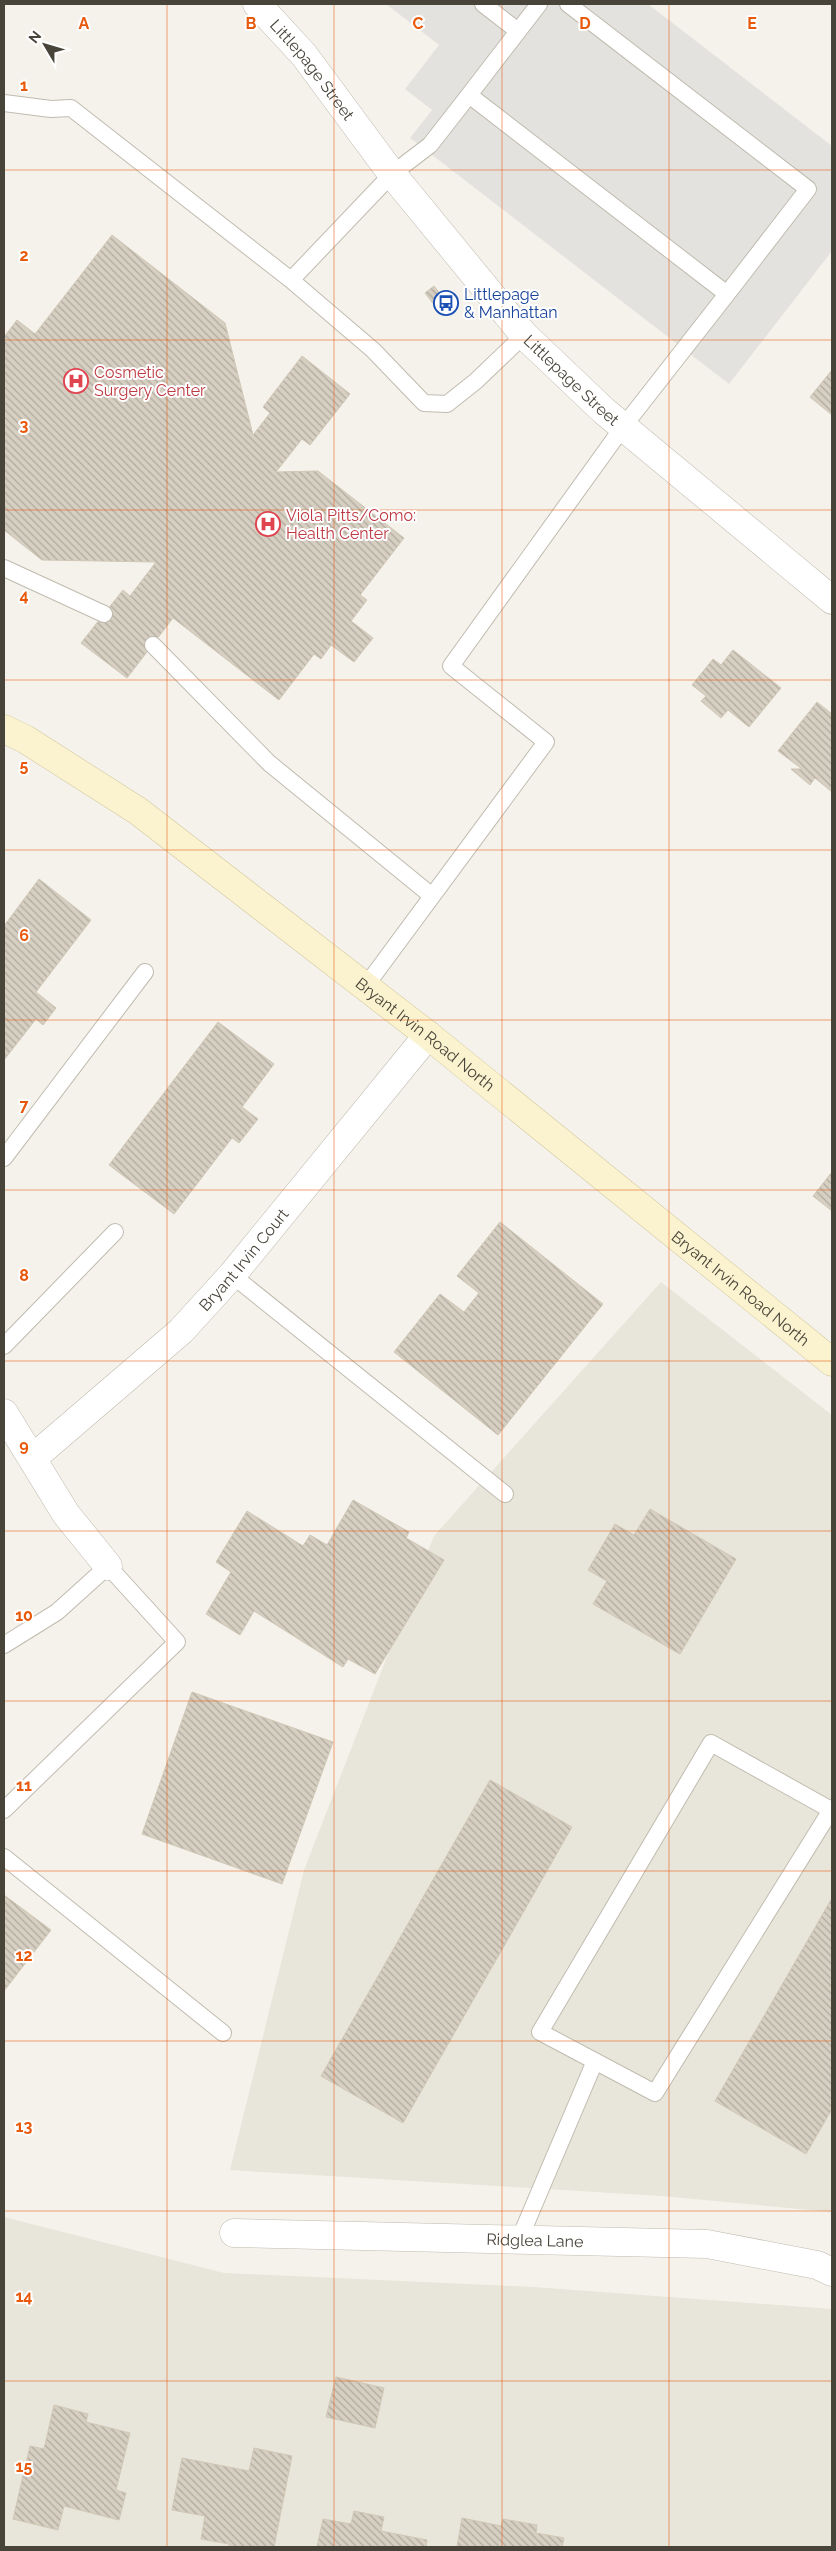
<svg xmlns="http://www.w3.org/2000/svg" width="836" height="2551" font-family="Raleway,sans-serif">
  <defs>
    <pattern id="building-back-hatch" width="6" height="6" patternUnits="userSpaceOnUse" patternTransform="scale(1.25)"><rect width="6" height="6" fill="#d6cfc2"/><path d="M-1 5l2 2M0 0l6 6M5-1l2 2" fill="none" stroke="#b0aa9f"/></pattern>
  </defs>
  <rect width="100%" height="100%" fill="#f5f2ec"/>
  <!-- residential -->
  <path fill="#e8e5da" d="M 661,1282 L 832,1415 L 832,2212 L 662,2196 L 230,2170 L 304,1870 L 434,1536 Z
    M 4,2217 L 224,2273 L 533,2287 L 832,2309 L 832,2547 L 4,2547 Z"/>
  <!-- parking -->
  <path fill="#e4e2df" d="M 386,4 L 648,4 L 832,146 L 832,251 L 729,384 L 410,138 L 432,110 L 405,89 L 439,45 Z"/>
  <!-- building -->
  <path fill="url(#building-back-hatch)" stroke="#d0c7b5" d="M 112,235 L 225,323 L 253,435 L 270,413 L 263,407 L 302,356 L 350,394 L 310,445 L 302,439 L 276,472 L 318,471 L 404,538 L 360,595 L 367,600 L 351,621 L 373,638 L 354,662 L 331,645 L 321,659 L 314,654 L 279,700 L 173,618 L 127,678 L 81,643 L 123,590 L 130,596 L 156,562 L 42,560 L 4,530 L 4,337 L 17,320 L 35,334 Z
    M 434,286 L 444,299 L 435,306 L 425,293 Z
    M 832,370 L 832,415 L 810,397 Z
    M 733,650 L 781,688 L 749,727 L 728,710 L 721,718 L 701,701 L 706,696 L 692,685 L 713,659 L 721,665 Z
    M 817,702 L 832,714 L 832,792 L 815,778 L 810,785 L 791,769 L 802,769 L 778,751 Z
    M 39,879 L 91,920 L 36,992 L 56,1008 L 43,1025 L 36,1019 L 4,1060 L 4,926 Z
    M 218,1022 L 274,1064 L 242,1107 L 258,1119 L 239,1143 L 232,1138 L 174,1214 L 109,1165 Z
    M 832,1172 L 832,1211 L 813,1196 Z
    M 500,1222 L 603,1304 L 498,1435 L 394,1352 L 440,1294 L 464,1312 L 479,1293 L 457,1276 Z
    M 353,1500 L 409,1532 L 406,1538 L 444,1560 L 375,1674 L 348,1659 L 343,1667 L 254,1611 L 240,1635 L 206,1614 L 231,1572 L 216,1562 L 247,1511 L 303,1546 L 310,1535 L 327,1545 Z
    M 650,1509 L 736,1559 L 680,1654 L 593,1604 L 607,1581 L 588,1570 L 615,1524 L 634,1535 Z
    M 192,1692 L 333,1742 L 282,1884 L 142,1834 Z
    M 490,1780 L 572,1827 L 403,2123 L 321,2076 Z
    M 4,1895 L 51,1930 L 4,1991 Z
    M 832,1898 L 832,2109 L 806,2154 L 715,2101 Z
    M 336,2377 L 384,2388 L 375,2428 L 326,2417 Z
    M 54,2405 L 88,2414 L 86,2422 L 130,2433 L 116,2490 L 126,2493 L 119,2520 L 64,2506 L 58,2530 L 13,2519 L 30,2446 L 44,2449 Z
    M 254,2448 L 292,2456 L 274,2547 L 229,2547 L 229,2544 L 201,2539 L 205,2516 L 172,2510 L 182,2458 L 249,2471 Z
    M 354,2511 L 384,2517 L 381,2531 L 427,2540 L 426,2547 L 317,2547 L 323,2519 L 351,2524 Z
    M 462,2518 L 501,2526 L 503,2519 L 537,2525 L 536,2533 L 564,2538 L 562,2547 L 457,2547 Z"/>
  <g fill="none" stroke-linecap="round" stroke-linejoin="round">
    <defs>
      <path id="lane" d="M 483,4 L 518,31
        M 568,4 L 808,189 L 727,294
        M 469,95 L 539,4
        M 4,103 L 51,109 L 71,108 L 291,280 L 392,174 L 430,145 L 469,95 L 727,294 L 623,427 L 451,666 L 546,742 L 365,987
        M 291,280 L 373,350 L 424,403 L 447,404 L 476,381 L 524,335
        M 4,568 L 104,614
        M 153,645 L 269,763 L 432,896
        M 4,1158 L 145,972
        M 232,1275 L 505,1494
        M 4,1346 L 115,1232
        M 4,1645 L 57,1612 L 108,1566 L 177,1642 L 4,1810
        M 831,1810 L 711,1743 L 540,2032 L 655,2093 L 831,1810 L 832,1808
        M 4,1857 L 223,2033
        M 519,2240 L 595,2061"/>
      <g id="street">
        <path id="s1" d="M 257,4 L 304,55 L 392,174 L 524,335 L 604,411 L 832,600"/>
        <path d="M 4,1413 L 66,1514 L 108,1566"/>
        <path id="s2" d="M 33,1458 L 181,1331 L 232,1275 L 428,1035"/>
        <path id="s3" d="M 234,2233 L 707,2244 L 817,2265 L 832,2272"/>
      </g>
      <g id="secondary">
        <path id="s4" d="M 4,729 L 25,739 L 138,811 L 428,1035 L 832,1362"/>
      </g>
    </defs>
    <!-- lane casing -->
    <use href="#lane" stroke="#c0bbaf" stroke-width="18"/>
    <!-- street casing -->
    <use href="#street" stroke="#c0bbaf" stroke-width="29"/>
    <!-- secondary casing -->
    <use href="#secondary" stroke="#d1c79e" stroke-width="29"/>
    <!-- lane -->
    <use href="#lane" stroke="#fff" stroke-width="16"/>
    <!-- street -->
    <use href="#street" stroke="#fff" stroke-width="28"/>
    <!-- secondary -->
    <use href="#secondary" stroke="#fbf3cf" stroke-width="28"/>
  </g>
  <!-- grid -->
  <path fill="none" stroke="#e8590c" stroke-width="1" stroke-opacity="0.55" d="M 167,4 L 167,2547M 334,4 L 334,2547M 502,4 L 502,2547M 669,4 L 669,2547M 4,170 L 832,170M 4,340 L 832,340M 4,510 L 832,510M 4,680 L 832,680M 4,850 L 832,850M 4,1020 L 832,1020M 4,1190 L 832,1190M 4,1361 L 832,1361M 4,1531 L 832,1531M 4,1701 L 832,1701M 4,1871 L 832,1871M 4,2041 L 832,2041M 4,2211 L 832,2211M 4,2381 L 832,2381"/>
  <!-- icons -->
  <defs>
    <symbol id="bus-ring" viewBox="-11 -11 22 22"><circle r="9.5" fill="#fff" stroke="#1a4fb4" stroke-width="1.5"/><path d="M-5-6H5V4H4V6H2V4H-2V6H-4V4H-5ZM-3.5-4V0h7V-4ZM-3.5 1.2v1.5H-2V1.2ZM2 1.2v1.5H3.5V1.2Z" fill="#1a4fb4"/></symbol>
    <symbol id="hospital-ring" viewBox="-11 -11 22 22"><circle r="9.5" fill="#fff" stroke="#e0444e" stroke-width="1.5"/><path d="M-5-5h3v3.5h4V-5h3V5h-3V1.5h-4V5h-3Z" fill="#e0444e"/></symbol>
  </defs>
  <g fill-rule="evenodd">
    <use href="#bus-ring" x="432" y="289" width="28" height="28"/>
    <use href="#hospital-ring" x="62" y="367" width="28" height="28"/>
    <use href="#hospital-ring" x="254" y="510" width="28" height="28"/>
  </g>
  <g text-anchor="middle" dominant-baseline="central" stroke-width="4" stroke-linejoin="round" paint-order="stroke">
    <!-- street labels -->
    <g font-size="16" fill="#49443a" stroke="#fff">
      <text stroke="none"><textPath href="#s1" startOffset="86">Littlepage Street</textPath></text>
      <text stroke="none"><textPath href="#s1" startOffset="491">Littlepage Street</textPath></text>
      <text stroke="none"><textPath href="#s4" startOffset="521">Bryant Irvin Road North</textPath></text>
      <text stroke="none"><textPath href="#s2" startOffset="290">Bryant Irvin Court</textPath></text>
      <text stroke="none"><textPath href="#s4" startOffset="926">Bryant Irvin Road North</textPath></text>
      <text stroke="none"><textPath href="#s3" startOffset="301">Ridglea Lane</textPath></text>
    </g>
    <!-- transit labels -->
    <g font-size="16" fill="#164399" stroke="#fff" text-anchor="start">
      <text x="464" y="294">Littlepage<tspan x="464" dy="18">&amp; Manhattan</tspan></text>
    </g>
    <!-- health labels -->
    <g font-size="16" fill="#be3a42" stroke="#fff" text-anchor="start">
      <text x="94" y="372">Cosmetic<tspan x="94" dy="18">Surgery Center</tspan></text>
      <text x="286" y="515">Viola Pitts/Como:<tspan x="286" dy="18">Health Center</tspan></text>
    </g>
  </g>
  <g font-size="16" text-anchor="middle" font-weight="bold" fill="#e8590c" stroke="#fff" stroke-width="4" stroke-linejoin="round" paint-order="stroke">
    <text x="84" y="29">A</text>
    <text x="251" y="29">B</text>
    <text x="418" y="29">C</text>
    <text x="585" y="29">D</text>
    <text x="752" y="29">E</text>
    <text x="24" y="91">1</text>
    <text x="24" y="261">2</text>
    <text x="24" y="431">3</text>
    <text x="24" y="601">4</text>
    <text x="24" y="771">5</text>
    <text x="24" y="941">6</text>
    <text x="24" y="1111">7</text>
    <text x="24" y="1281">8</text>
    <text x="24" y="1451">9</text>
    <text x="24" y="1621">10</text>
    <text x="24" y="1791">11</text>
    <text x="24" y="1961">12</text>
    <text x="24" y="2132">13</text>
    <text x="24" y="2302">14</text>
    <text x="24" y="2472">15</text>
  </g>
  <!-- border -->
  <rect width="836" height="2551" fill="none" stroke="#49443a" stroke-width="10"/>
  <!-- north arrow -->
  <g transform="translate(45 45) rotate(308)" stroke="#ffffff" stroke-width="4" paint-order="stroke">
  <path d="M0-4L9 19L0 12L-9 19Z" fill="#49443a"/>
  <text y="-8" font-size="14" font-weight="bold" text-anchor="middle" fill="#49443a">N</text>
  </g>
</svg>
